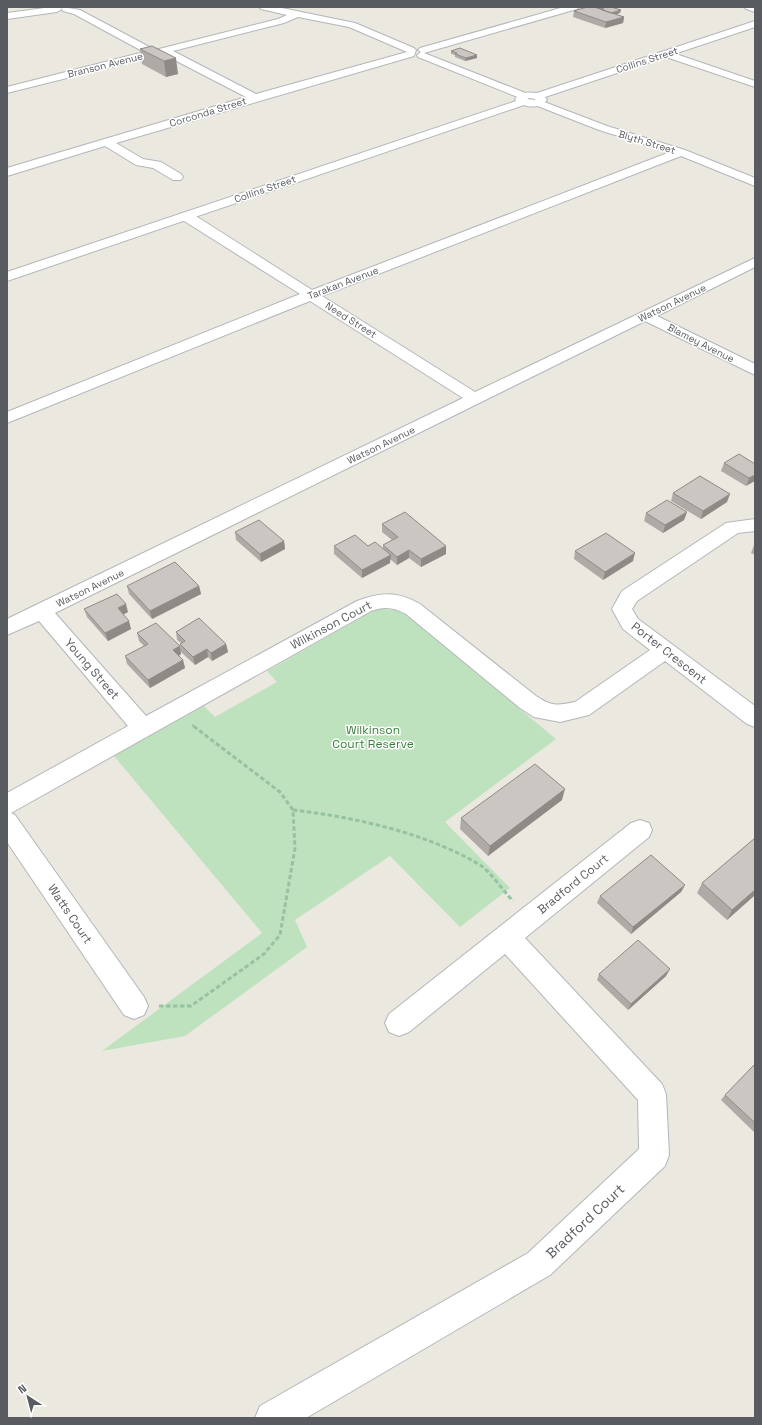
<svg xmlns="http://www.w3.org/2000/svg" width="762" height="1425" font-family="'Space Grotesk',sans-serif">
  <rect width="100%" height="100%" fill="#ebe8e0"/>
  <!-- green -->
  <path fill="#bee2bd" d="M 379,609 L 397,610 L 405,614 L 556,739 L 445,822 L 510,888 L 460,927 L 390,856 L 295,920 L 307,947 L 185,1036 L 102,1051 L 262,933 L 114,756 L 204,706 L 215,717 L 277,682 L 267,671 L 367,614 Z"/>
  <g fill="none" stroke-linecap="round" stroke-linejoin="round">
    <defs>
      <path id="minor" d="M 52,7 L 60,7 L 62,9 L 63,7 L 80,10 L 155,50 L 278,19 L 287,15 L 261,9 L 259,7 L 277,7 L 355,23 L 414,48 L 416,50 L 414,56 L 116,143 L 143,159 L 161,162 L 181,174 L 183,177 L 181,180 L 173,180 L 153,168 L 136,165 L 105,146 L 7,176 L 7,168 L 246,97 L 163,54 L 7,93 L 7,87 L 144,52 L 74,14 L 63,11 L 62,9 L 57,12 L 7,19 L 7,13 ZM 298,17 L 349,27 L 407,52 L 256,94 L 173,51 L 284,23 Z
        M 564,7 L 579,7 L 577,9 L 424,53 L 528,94 L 529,96 L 528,98 L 520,98 L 418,57 L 417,55 L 421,52 L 418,50 L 420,48 Z
        M 744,7 L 755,7 L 755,12 L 746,9 Z
        M 667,51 L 755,81 L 755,87 L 663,56 L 662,54 L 663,52 Z
        M 539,100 L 607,126 L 685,150 L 755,178 L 755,186 L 681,156 L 322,296 L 475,392 L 755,258 L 755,267 L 657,316 L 755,364 L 755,375 L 645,321 L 55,613 L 146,716 L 357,601 C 381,592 397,591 420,604 L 536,696 C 551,706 557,706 575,702 L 650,650 L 623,629 L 612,609 L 622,591 L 726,523 L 755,519 L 755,531 L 738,533 L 637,601 L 632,609 L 638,619 L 755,706 L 755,727 L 747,724 L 665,661 L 589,715 L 560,722 L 534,717 L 520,708 L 406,614 C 394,607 384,606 371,611 L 11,813 L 15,815 L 144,997 L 148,1006 L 144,1015 L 134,1019 L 124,1015 L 7,842 L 7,793 L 128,726 L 39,621 L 7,635 L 7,619 L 463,398 L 310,301 L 7,423 L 7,412 L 300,294 L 181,219 L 180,216 L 181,213 L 191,213 L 312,290 L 670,152 L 599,130 L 535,105 L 534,103 Z
        M 640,820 L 649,823 L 652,830 L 649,837 L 525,938 L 662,1084 L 666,1094 L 669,1155 L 665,1166 L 550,1275 L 306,1418 L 255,1418 L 260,1406 L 528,1253 L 639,1149 L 638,1100 L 505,954 L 409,1032 L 399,1036 L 389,1032 L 385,1023 L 389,1014 L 631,823 Z"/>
      <path id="tertiary" d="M 755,21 L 755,27 L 545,97 L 547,100 C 541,107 532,108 524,105 L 7,281 L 7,272 L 516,101 L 515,99 C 521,92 528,92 537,93 ZM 529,98 L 535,99 L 535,100 L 527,99 Z"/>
    </defs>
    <!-- minor casing -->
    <use href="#minor" stroke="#b2b6ba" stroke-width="2"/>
    <!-- tertiary casing -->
    <use href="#tertiary" stroke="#b2b6ba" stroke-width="2"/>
    <!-- path-far1 -->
    <path stroke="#97c2a1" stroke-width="2.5" stroke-dasharray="3.5 2" stroke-linecap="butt" d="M 192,725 L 194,726"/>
    <!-- path -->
    <path stroke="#97c2a1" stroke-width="3" stroke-dasharray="4.5 2.5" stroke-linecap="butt" d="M 293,810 C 354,817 427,833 480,865 C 490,871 504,892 513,901
      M 159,1006 L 191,1006 L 264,954 L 280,935 L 295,848 L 293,810 L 280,792 L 192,725"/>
    <!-- minor -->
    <use href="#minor" fill="#fff" fill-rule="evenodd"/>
    <!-- tertiary -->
    <use href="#tertiary" fill="#fff" fill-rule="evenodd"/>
  </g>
  <!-- wall -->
  <path fill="#afaaa6" d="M 599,8 L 620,13 L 616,14 L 624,17 L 623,23 L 605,28 L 573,17 L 574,11 L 599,9 Z
    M 152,46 L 178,74 L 166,77 L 142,64 L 140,49 Z
    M 451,51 L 477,55 L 477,58 L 465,61 L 455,57 L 455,55 L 451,54 Z
    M 724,463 L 755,464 L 746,486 L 721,471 Z
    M 673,493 L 727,502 L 701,519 L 671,501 Z
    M 687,512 L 684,520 L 663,533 L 644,521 L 646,513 Z
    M 382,524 L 446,554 L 421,567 L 409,558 L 397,565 L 390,559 L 390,563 L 362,578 L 334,554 L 334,546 L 368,546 L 383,549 L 383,545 L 392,540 L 382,532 Z
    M 235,532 L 284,541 L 285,549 L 261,562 L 236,540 Z
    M 755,544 L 755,555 L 751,553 L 754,545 Z
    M 575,551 L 633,561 L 603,580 L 574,559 Z
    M 127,586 L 199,586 L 201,594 L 152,619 L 129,594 Z
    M 84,609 L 128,612 L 123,615 L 131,629 L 108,641 L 87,617 Z
    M 176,632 L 226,644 L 228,652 L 212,661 L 208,657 L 195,665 L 181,652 L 180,644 L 181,643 L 177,640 Z
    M 137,633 L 180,646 L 181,654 L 179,656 L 183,660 L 185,668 L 150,688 L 127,664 L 125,656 L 144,646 L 139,641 Z
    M 562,800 L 488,856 L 460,829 L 461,818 Z
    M 755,838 L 755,895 L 727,920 L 697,893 L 702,883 Z
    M 685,885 L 681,892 L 631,934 L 597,903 L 600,896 Z
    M 599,974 L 666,976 L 628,1010 L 597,980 Z
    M 755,1064 L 755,1133 L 721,1100 L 725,1095 Z"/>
  <!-- shaded-wall -->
  <path fill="#8e8b87" d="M 621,10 L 620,13 L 609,16 L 610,13 Z
    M 624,17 L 623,23 L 605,28 L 606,22 Z
    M 477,55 L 477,58 L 465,61 L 466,58 Z
    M 176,58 L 178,74 L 166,77 L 164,61 Z
    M 755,475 L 755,481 L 746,486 L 749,478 Z
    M 730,494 L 727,502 L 701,519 L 703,511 Z
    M 687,512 L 684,520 L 663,533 L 665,525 Z
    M 284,541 L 285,549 L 261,562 L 260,554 Z
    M 446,546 L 446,554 L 421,567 L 421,559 Z
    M 409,550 L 409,558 L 397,565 L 397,557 Z
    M 635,553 L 633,561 L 603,580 L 605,572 Z
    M 391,555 L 390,563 L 362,578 L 362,570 Z
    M 199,586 L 201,594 L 152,619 L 150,611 Z
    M 126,604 L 128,612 L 120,616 L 118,608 Z
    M 129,621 L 131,629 L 108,641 L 105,633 Z
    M 226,644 L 228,652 L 212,661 L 211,653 Z
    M 180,646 L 181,654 L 175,658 L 173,650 Z
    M 207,649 L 208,657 L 195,665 L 193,657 Z
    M 183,660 L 185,668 L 150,688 L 148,680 Z
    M 565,789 L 562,800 L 488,856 L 490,846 Z
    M 685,885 L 681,892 L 631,934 L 633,927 Z
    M 755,890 L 755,895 L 727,920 L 732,910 Z
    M 670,969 L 666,976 L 628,1010 L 631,1004 Z"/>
  <!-- building -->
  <path fill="#cbc6c1" stroke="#8e8b87" d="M 587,7 L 594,7 L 624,17 L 606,22 L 574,11 Z
    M 601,7 L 611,7 L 621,10 L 611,13 L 602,10 L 604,9 L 599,8 Z
    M 152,46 L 176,58 L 164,61 L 140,49 Z
    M 460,48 L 477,55 L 466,58 L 455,54 L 457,53 L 451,51 Z
    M 739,454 L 755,464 L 755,475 L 749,478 L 724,463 Z
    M 700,476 L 730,494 L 703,511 L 673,493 Z
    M 667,500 L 687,512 L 665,525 L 646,513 Z
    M 405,512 L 446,546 L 421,559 L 409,550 L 397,557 L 383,545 L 398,537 L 382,524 Z
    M 259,520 L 284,541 L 260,554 L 235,532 Z
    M 606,533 L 635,553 L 605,572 L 575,551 Z
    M 355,535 L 368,546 L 375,542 L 391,555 L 362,570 L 334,546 Z
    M 175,562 L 199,586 L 150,611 L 127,586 Z
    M 117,594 L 126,604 L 118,608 L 129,621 L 105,633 L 84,609 Z
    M 199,618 L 226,644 L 211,653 L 207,649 L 193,657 L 180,644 L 185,641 L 176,632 Z
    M 156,623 L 180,646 L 173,650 L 183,660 L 148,680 L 125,656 L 148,644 L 137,633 Z
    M 535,764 L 565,789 L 490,846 L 461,818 Z
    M 755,838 L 755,890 L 732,910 L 702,883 Z
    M 651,855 L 685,885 L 633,927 L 600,896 Z
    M 638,940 L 670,969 L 631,1004 L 599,974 Z
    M 755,1064 L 755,1123 L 725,1095 Z"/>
  <g text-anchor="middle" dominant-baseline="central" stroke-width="3" stroke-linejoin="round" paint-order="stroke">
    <!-- far-street labels -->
    <g font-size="10" fill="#585c60" stroke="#fff">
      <text transform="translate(647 60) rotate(-18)">Collins Street</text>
      <text transform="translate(105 65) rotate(-14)">Branson Avenue</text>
      <text transform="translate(208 112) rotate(-17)">Corconda Street</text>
      <text transform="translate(647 142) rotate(17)">Blyth Street</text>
      <text transform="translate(265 189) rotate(-19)">Collins Street</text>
      <text transform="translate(343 283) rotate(-21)">Tarakan Avenue</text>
      <text transform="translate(672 303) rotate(-26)">Watson Avenue</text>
      <text transform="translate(351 320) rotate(32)">Need Street</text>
      <text transform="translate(701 343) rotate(27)">Blamey Avenue</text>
      <text transform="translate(381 445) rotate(-26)">Watson Avenue</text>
      <text transform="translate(90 588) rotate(-26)">Watson Avenue</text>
    </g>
    <!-- street labels -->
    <g font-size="12" fill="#585c60" stroke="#fff">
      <text transform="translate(331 625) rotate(-28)">Wilkinson Court</text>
      <text transform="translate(669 653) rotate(38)">Porter Crescent</text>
      <text transform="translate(92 669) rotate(49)">Young Street</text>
      <text transform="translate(573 884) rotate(-39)">Bradford Court</text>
      <text transform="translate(70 914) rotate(56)">Watts Court</text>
    </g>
    <!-- park labels -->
    <g font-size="12" fill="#387f3a" stroke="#fff">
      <text x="373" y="730">Wilkinson<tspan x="373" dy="14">Court Reserve</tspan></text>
    </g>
    <!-- near-street labels -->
    <g font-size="14" fill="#585c60" stroke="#fff">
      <text transform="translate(585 1221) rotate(-43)">Bradford Court</text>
    </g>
  </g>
  <!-- border -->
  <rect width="762" height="1425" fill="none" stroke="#585c60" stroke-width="16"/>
  <!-- north arrow -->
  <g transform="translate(28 1397) rotate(324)" stroke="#ffffff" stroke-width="3" paint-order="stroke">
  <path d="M0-3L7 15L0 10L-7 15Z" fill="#585c60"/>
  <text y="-6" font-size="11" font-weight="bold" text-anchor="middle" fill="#585c60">N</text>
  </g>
</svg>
